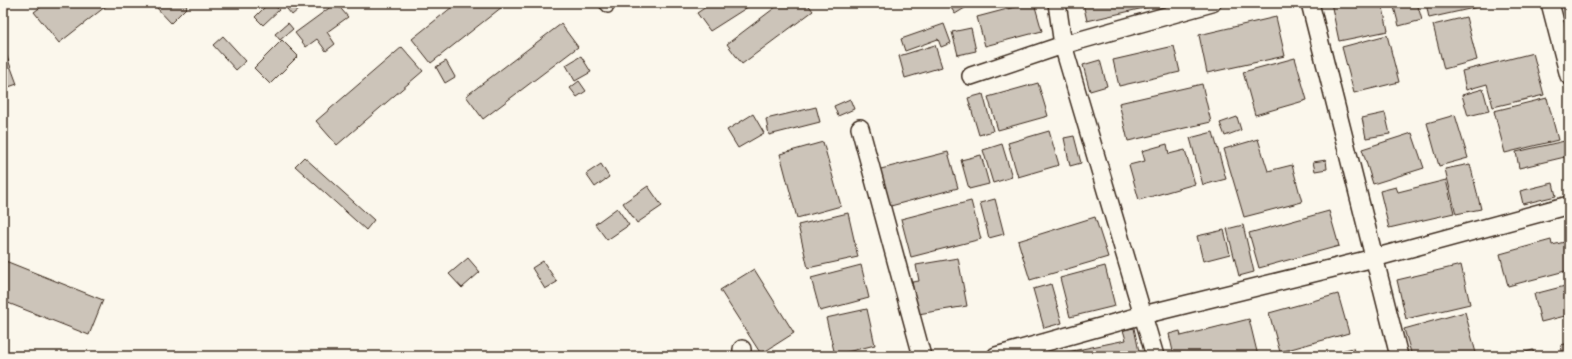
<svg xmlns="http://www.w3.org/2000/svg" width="1572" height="359" font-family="Caveat,sans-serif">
  <rect width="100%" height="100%" fill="#fbf7ec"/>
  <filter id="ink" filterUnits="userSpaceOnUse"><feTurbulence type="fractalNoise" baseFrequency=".025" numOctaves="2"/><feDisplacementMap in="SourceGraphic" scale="8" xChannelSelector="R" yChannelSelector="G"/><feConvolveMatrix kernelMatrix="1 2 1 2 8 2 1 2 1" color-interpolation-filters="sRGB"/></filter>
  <g filter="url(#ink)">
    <!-- building -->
    <path fill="#ccc4b9" stroke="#3b2a1e" d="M 46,3 L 110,3 L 59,43 L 34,12 Z
      M 159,3 L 184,3 L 187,7 L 171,23 L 155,6 Z
      M 269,3 L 272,3 L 279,10 L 263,25 L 255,17 Z
      M 282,3 L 306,3 L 292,15 Z
      M 336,3 L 348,17 L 327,32 L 335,44 L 326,51 L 317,39 L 306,47 L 295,33 Z
      M 457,3 L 507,3 L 431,63 L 412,39 Z
      M 646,3 L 656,3 L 651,8 Z
      M 712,3 L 754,3 L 710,31 L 697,13 Z
      M 781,3 L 807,3 L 813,11 L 742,64 L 727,44 Z
      M 948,3 L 973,3 L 955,14 Z
      M 1030,3 L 1034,3 L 1042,31 L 985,46 L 977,17 Z
      M 1083,3 L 1160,3 L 1161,4 L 1087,21 Z
      M 1331,3 L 1382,3 L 1388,31 L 1339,41 Z
      M 1393,3 L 1417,3 L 1422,20 L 1399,26 Z
      M 1426,3 L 1496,3 L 1429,18 Z
      M 1276,17 L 1285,56 L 1207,73 L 1199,35 Z
      M 1466,17 L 1477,60 L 1444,69 L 1433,25 Z
      M 288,23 L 293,29 L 280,40 L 275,34 Z
      M 561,24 L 578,47 L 483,119 L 466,96 Z
      M 944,24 L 951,43 L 941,47 L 938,39 L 905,51 L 901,39 Z
      M 971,28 L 976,51 L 958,55 L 952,32 Z
      M 1387,35 L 1399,82 L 1354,93 L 1342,47 Z
      M 223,36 L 246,61 L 236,70 L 213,45 Z
      M 282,40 L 298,56 L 270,84 L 254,68 Z
      M 935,45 L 942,67 L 905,78 L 899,56 Z
      M 3,46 L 17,84 L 3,89 Z
      M 1174,46 L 1180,72 L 1119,86 L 1113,60 Z
      M 402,47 L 423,71 L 337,145 L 316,121 Z
      M 1533,53 L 1544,95 L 1493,107 L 1487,84 L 1466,90 L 1462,71 Z
      M 581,56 L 591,72 L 575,81 L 566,65 Z
      M 1295,58 L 1307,100 L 1255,115 L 1243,72 Z
      M 1100,60 L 1107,86 L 1090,91 L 1083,65 Z
      M 446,61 L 455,77 L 445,83 L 436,67 Z
      M 579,81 L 586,91 L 577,97 L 570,88 Z
      M 1038,83 L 1048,116 L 998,130 L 988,97 Z
      M 1202,84 L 1211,122 L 1128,141 L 1119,103 Z
      M 1483,89 L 1489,111 L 1468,116 L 1462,95 Z
      M 983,94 L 993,131 L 979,135 L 968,98 Z
      M 1547,98 L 1558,140 L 1505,153 L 1494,111 Z
      M 850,99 L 854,109 L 838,116 L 834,106 Z
      M 816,107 L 820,122 L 769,135 L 766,119 Z
      M 1385,113 L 1390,134 L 1366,138 L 1362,118 Z
      M 753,114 L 764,133 L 738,148 L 727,130 Z
      M 1455,115 L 1468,158 L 1439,166 L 1427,123 Z
      M 1237,117 L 1241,130 L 1225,136 L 1220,123 Z
      M 1049,131 L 1059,165 L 1018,177 L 1008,143 Z
      M 1213,132 L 1226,179 L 1203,185 L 1190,138 Z
      M 1412,133 L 1424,168 L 1373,184 L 1362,149 Z
      M 1074,136 L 1081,163 L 1070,166 L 1064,138 Z
      M 1258,139 L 1268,171 L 1292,165 L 1302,202 L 1244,217 L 1224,149 Z
      M 1569,140 L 1569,156 L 1519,168 L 1516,152 Z
      M 823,142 L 841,206 L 797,218 L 780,154 Z
      M 1002,144 L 1012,177 L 993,183 L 983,150 Z
      M 1167,144 L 1169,154 L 1185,150 L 1195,184 L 1139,200 L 1129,165 L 1145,161 L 1142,151 Z
      M 948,152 L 958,188 L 887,207 L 877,170 Z
      M 981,155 L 989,184 L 969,189 L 961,160 Z
      M 304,157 L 374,220 L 366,230 L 295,166 Z
      M 1326,160 L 1327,169 L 1315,171 L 1313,162 Z
      M 601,164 L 609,177 L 595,187 L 586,174 Z
      M 1470,164 L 1481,209 L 1456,214 L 1445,169 Z
      M 1446,180 L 1454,213 L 1389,228 L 1380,191 L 1396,187 L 1398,192 Z
      M 1553,183 L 1556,196 L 1523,204 L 1520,191 Z
      M 648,186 L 662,206 L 637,223 L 623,203 Z
      M 995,199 L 1004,234 L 989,238 L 980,203 Z
      M 971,201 L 981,239 L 911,257 L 901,219 Z
      M 617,208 L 629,225 L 607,240 L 595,224 Z
      M 1329,211 L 1339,246 L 1259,268 L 1249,233 Z
      M 848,213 L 858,257 L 808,268 L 798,225 Z
      M 1095,217 L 1108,257 L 1030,280 L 1018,241 Z
      M 1243,225 L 1254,272 L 1239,276 L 1227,229 Z
      M 1224,230 L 1230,254 L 1203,261 L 1197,236 Z
      M 1551,240 L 1552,245 L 1569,241 L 1569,270 L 1508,286 L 1500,254 Z
      M 468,258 L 480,272 L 462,288 L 449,274 Z
      M 958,258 L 967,306 L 918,314 L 912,282 L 919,281 L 916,265 Z
      M 3,260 L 103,300 L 89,335 L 3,301 Z
      M 543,261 L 557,282 L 545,289 L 532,268 Z
      M 861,265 L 869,298 L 820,311 L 811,278 Z
      M 1461,265 L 1470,304 L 1406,319 L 1397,280 Z
      M 1105,266 L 1115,306 L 1070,317 L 1060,278 Z
      M 754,269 L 794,333 L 761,354 L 720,290 Z
      M 1051,284 L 1062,323 L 1044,328 L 1033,289 Z
      M 1569,285 L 1569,315 L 1541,322 L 1534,294 Z
      M 1338,294 L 1349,333 L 1280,352 L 1269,313 Z
      M 867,309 L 875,345 L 835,355 L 826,318 Z
      M 1465,312 L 1476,353 L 1465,356 L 1412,356 L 1404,329 Z
      M 1249,319 L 1258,356 L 1174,356 L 1169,334 L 1180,331 L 1181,336 Z
      M 1134,328 L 1140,356 L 1048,356 L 1126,340 L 1123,330 Z
      M 1569,343 L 1569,356 L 1563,356 L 1561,345 Z
      M 1353,348 L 1355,356 L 1319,356 Z
      M 1533,350 L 1534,356 L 1519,356 L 1518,354 Z
      M 452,353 L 471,353 L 471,356 L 452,356 Z
      M 1556,353 L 1557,356 L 1542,356 Z"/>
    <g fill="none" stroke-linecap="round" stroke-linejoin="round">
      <defs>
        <path id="service" d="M 603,3 L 608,8"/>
        <path id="minor" d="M 1057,3 L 1063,45 L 1155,356
          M 1310,3 L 1399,356
          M 1550,3 L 1569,76
          M 971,76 L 1063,45 L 1212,3
          M 860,128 L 922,356
          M 742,356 L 742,349
          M 996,356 L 1143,315 L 1374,258 L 1569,205"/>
      </defs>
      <!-- service casing -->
      <use href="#service" stroke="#3b2a1e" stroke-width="12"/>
      <!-- minor casing -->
      <use href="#minor" stroke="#3b2a1e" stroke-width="20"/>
      <!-- service -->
      <use href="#service" stroke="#fbf7ec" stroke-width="9"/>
      <!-- minor -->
      <use href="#minor" stroke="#fbf7ec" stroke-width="17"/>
    </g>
  </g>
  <!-- margin -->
  <rect width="1572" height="359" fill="none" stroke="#fbf7ec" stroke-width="16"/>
  <rect x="8" y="8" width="1556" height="343" fill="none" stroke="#3b2a1e" stroke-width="1.5" filter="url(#ink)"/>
</svg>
